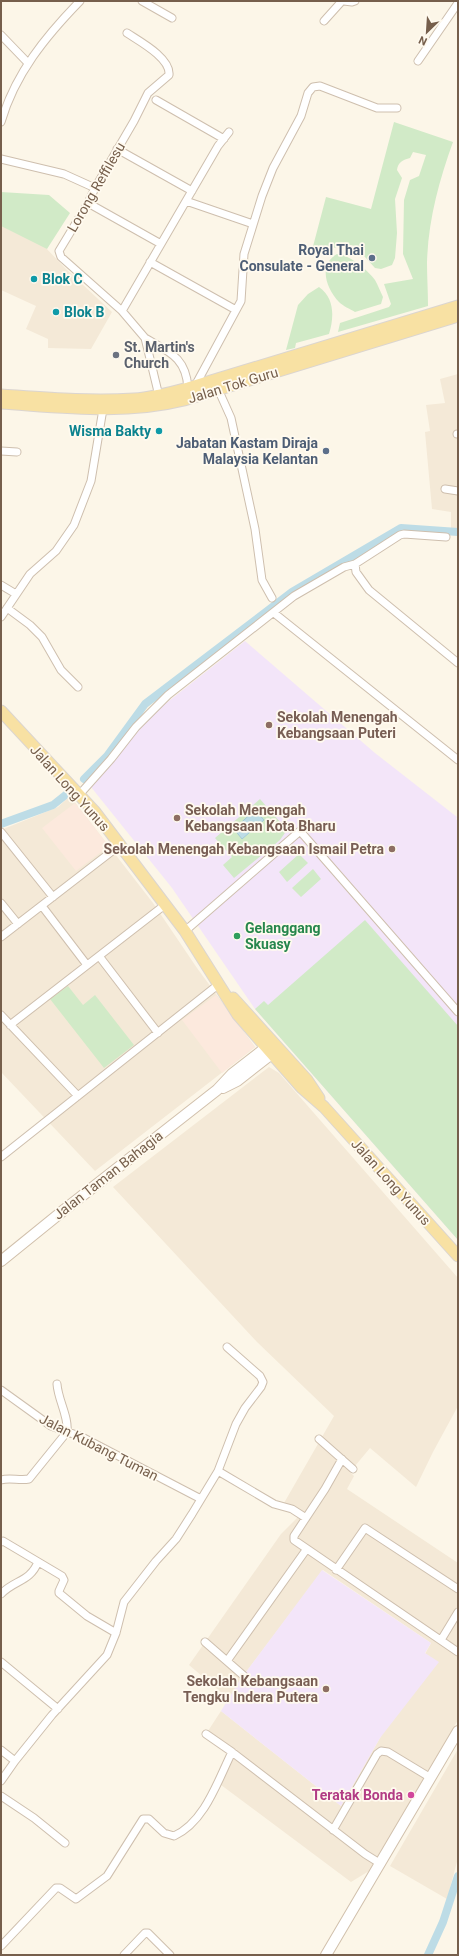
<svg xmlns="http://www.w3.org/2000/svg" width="459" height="1956" font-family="Roboto,sans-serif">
  <rect width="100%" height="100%" fill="#fcf6e8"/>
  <!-- residential -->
  <path fill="#f4e9d7" d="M 2,226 L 45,247 L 66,269 L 112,312 L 91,349 L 48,348 L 48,339 L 26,329 L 36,306 L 1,290 Z
    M 458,374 L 458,529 L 451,528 L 451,512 L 432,509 L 425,432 L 430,431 L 426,405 L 445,403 L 440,379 Z
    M 70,796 L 153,903 L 197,968 L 255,1047 L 95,1171 L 1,1072 L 1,830 L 58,807 Z
    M 269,1067 L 279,1073 L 458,1278 L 458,1406 L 433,1452 L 416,1487 L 370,1448 L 350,1472 L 354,1476 L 347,1489 L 458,1563 L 458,1720 L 369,1871 L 351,1882 L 217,1782 L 232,1752 L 206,1734 L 221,1711 L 341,1806 L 380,1738 L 431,1643 L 323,1570 L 240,1680 L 229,1699 L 189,1665 L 281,1534 L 302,1513 L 284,1503 L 334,1416 L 257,1342 L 113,1187 Z
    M 458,1749 L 458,1858 L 447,1899 L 390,1866 Z"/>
  <!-- commercial -->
  <path fill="#fce9dd" d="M 75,803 L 109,846 L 76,871 L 42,828 Z
    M 216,995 L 255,1047 L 222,1073 L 182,1020 Z"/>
  <!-- education -->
  <path fill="#f3e5f9" d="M 245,641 L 375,753 L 457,817 L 456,819 L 458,821 L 458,1240 L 255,1009 L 172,888 L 91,787 L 137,731 L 160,708 Z
    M 322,1570 L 431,1643 L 425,1653 L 439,1662 L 380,1738 L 341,1806 L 221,1711 L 240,1680 Z"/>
  <!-- green -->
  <path fill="#d1eac7" d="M 394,122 L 453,142 C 439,181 428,221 427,263 C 427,277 428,292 428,306 L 338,332 L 340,323 L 389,307 L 391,304 L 384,284 L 413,279 L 403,254 L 404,200 L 410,180 L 419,176 L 426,155 L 413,152 L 410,158 C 403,160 398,162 397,170 L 402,178 L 395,199 L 397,233 L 395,258 L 392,265 L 381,269 L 375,268 L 355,246 C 344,243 331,248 323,255 L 311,254 L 326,197 L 371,209 Z
    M 1,192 L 49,195 L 70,213 L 47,249 L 1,226 Z
    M 337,254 C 348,254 368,270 375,280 C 378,285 380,291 383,297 L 381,304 L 355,312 C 350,309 343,306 339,302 C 326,288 318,265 337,254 Z
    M 319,287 C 335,298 334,318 329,334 L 296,343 L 295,348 L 286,350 L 298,305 L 308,294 Z
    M 260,799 L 287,830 L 280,840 L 234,878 L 223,865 L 232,857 L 215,838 Z
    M 299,854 L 308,863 L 287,882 L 279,872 Z
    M 313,869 L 321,879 L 301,897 L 292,888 Z
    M 365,920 L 458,1026 L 458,1240 L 255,1009 L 264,1001 L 268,1005 Z
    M 68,986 L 83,1005 L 95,995 L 134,1045 L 104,1068 L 50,999 Z"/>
  <!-- water -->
  <path fill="#bddce6" stroke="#a3cad7" d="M 255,810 L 264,820 L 242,839 L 234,829 Z"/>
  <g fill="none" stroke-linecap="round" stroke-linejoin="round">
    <!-- canal -->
    <path stroke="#bddce6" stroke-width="8" d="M 84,779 L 107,756 L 145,704 L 292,592 L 401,528 L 458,532
      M 1,824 L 53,805 L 68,793
      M 428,1955 L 443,1922 L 458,1876"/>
    <defs>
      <path id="street" d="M 142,1 L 172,18
        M 344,1 L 352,2 L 355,1
        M 324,21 L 342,1
        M 127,33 C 139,41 171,58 169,75 L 148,93 L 134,121 L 95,188 L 88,203 L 59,251 L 61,257 L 122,311 L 145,338 L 159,396
        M 1,35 L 28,63
        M 418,61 L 458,3
        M 156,100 L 224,139
        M 1,122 C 15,74 45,37 80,1
        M 117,149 L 192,191
        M 1,159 L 64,174 L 95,188
        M 186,201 L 253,224
        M 88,203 L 161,244
        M 150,262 L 236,310
        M 122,311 L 218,146 L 229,132
        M 145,338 C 169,352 186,357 188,388
        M 195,386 L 241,301 L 244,254 L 262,196 L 273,168 L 301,116 L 308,93 L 313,87 L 320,86 L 377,108 L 397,108
        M 218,389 L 231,418 L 255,529 L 262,580 L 272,598
        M 457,434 L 458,434
        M 1,451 L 17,452
        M 445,489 L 458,491
        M 355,564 L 356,572 L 369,590 L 458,663
        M 1,585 L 16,594
        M 7,608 L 30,625 L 42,637 L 61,670 L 78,687
        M 274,613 L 458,760
        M 1,617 L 30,574 L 56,551 L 74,525 L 91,481 L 103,409
        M 79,795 L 111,759 L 136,727 L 168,695 L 294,596 L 344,567 L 355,564 L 400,535 L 404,534 L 446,537
        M 1,832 L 53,897
        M 1,903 L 18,924
        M 42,906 L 87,965
        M 185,931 L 300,831 L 458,1012
        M 1,937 L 120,845
        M 99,956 L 158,1033
        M 1,1015 L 78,1096
        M 10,1025 L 166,904
        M 1,1157 L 219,984
        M 1,1390 L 51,1426 L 82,1437 L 201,1499
        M 319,1439 L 353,1469
        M 342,1459 L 325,1489 L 294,1536 L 294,1540 L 458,1652
        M 218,1471 L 274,1504 L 292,1509 L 306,1518
        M 1,1480 C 10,1477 19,1481 29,1479 L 67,1432 C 69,1417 58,1400 57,1384
        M 1,1542 L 3,1541 L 62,1576 L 64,1580 L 59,1591 L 59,1593 L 87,1616 L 116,1633
        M 336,1570 L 365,1528 L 458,1589
        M 1,1594 C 14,1580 30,1582 38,1562
        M 441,1640 L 458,1612
        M 205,1642 L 244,1676
        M 227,1661 L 306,1550
        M 1,1662 L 58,1709
        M 206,1734 L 232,1752 L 365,1854 L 381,1864
        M 1,1750 L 15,1761
        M 1,1781 L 15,1761 L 52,1715 L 107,1655 L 116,1633 L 124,1602 L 156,1561 L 176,1539 L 192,1514 L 218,1471 L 236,1424 L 245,1408 L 261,1387 L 263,1382 L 260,1376 L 227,1347
        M 1,1796 L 34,1818 L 65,1843
        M 333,1830 L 377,1754 L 381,1751 L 388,1752 L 431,1778
        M 1,1946 L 56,1888 L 60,1888 L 76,1899 L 107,1876 L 143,1819 L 149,1819 L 164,1833 L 174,1836 C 205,1822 218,1780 232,1752
        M 124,1955 L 145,1933 L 148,1933 L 170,1955"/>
      <path id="secondary" d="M 223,1088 L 237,1081 L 278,1049
        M 1,1261 L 64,1210 L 217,1090 L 232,1074 L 272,1043
        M 326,1955 L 458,1731"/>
      <path id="primary" d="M 1,395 C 45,398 90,402 134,399 C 152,398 170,393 188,388 L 458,306
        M 1,403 C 62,407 124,415 184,400 L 458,316
        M 1,711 L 95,812 L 185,931 L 238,1015 L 301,1087 L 324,1107 L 458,1256
        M 233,998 L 307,1080 L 319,1098"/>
    </defs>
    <!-- street casing -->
    <use href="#street" stroke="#cebfae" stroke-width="9"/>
    <!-- secondary casing -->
    <use href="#secondary" stroke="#d1c0ac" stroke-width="12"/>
    <!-- primary casing -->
    <use href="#primary" stroke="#dbd5d0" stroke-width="13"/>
    <!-- street -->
    <use href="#street" stroke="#fff" stroke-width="7"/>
    <!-- secondary -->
    <use href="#secondary" stroke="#fff" stroke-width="10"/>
    <!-- primary -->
    <use href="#primary" stroke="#f8e1a3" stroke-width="11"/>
  </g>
  <!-- markers -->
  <g fill="#5c6f8a" stroke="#fffaef" stroke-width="1.5">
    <circle cx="372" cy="258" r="4"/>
    <circle cx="326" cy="451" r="4"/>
  </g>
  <g fill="#0f9aa8" stroke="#fffaef" stroke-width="1.5">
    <circle cx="34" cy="279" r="4"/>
    <circle cx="56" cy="312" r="4"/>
    <circle cx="159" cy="431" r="4"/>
  </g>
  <circle fill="#6b7280" stroke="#fffaef" stroke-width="1.5" cx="116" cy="355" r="4"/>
  <g fill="#8d6e63" stroke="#fffaef" stroke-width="1.5">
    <circle cx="269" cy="725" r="4"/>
    <circle cx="177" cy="818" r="4"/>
    <circle cx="392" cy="849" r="4"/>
    <circle cx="326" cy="1689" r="4"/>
  </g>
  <circle fill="#2e9e5b" stroke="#fffaef" stroke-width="1.5" cx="237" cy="936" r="4"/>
  <circle fill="#d1479c" stroke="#fffaef" stroke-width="1.5" cx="411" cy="1795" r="4"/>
  <g text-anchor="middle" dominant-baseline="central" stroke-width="3.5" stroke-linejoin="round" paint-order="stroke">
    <!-- street labels -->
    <g font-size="14" fill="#765f4c" stroke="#fffaef">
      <text transform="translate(96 187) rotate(-60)">Lorong Reffilesu</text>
      <text transform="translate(233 385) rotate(-17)">Jalan Tok Guru</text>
      <text transform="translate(70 788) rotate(48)">Jalan Long Yunus</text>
      <text transform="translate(108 1175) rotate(-38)">Jalan Taman Bahagia</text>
      <text transform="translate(391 1182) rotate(48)">Jalan Long Yunus</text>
      <text transform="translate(99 1447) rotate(27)">Jalan Kubang Tuman</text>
    </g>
    <!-- service labels -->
    <g font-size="14" font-weight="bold" fill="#4e5e75" stroke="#fffaef" text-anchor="end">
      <text x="364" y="250">Royal Thai<tspan x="364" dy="16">Consulate - General</tspan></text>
      <text x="318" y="443">Jabatan Kastam Diraja<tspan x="318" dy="16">Malaysia Kelantan</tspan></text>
    </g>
    <!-- culture labels -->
    <g font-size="14" font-weight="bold" fill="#0d838f" stroke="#fffaef" text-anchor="start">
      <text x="42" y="279">Blok C</text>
      <text x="64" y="312">Blok B</text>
      <text x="151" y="431" text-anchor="end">Wisma Bakty</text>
    </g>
    <!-- worship labels -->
    <g font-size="14" font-weight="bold" fill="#5b616d" stroke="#fffaef" text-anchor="start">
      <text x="124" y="347">St. Martin's<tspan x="124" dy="16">Church</tspan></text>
    </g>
    <!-- education labels -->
    <g font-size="14" font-weight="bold" fill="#785e54" stroke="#fffaef" text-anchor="start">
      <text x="277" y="717">Sekolah Menengah<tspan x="277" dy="16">Kebangsaan Puteri</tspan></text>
      <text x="185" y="810">Sekolah Menengah<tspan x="185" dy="16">Kebangsaan Kota Bharu</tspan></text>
      <text x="384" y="849" text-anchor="end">Sekolah Menengah Kebangsaan Ismail Petra</text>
      <text x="318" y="1681" text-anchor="end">Sekolah Kebangsaan<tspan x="318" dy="16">Tengku Indera Putera</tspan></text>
    </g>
    <!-- leisure labels -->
    <g font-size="14" font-weight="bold" fill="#27864d" stroke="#fffaef" text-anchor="start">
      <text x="245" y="928">Gelanggang<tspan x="245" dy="16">Skuasy</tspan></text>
    </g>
    <!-- hotel labels -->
    <g font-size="14" font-weight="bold" fill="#b23c85" stroke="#fffaef" text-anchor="end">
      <text x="403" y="1795">Teratak Bonda</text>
    </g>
  </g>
  <!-- border -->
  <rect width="459" height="1956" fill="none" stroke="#765f4c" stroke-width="4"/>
  <!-- north arrow -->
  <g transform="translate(427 32) rotate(205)" stroke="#fffaef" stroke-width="3" paint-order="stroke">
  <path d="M0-3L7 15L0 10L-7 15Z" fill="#765f4c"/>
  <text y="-6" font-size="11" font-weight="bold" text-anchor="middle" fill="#765f4c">N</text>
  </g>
</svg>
